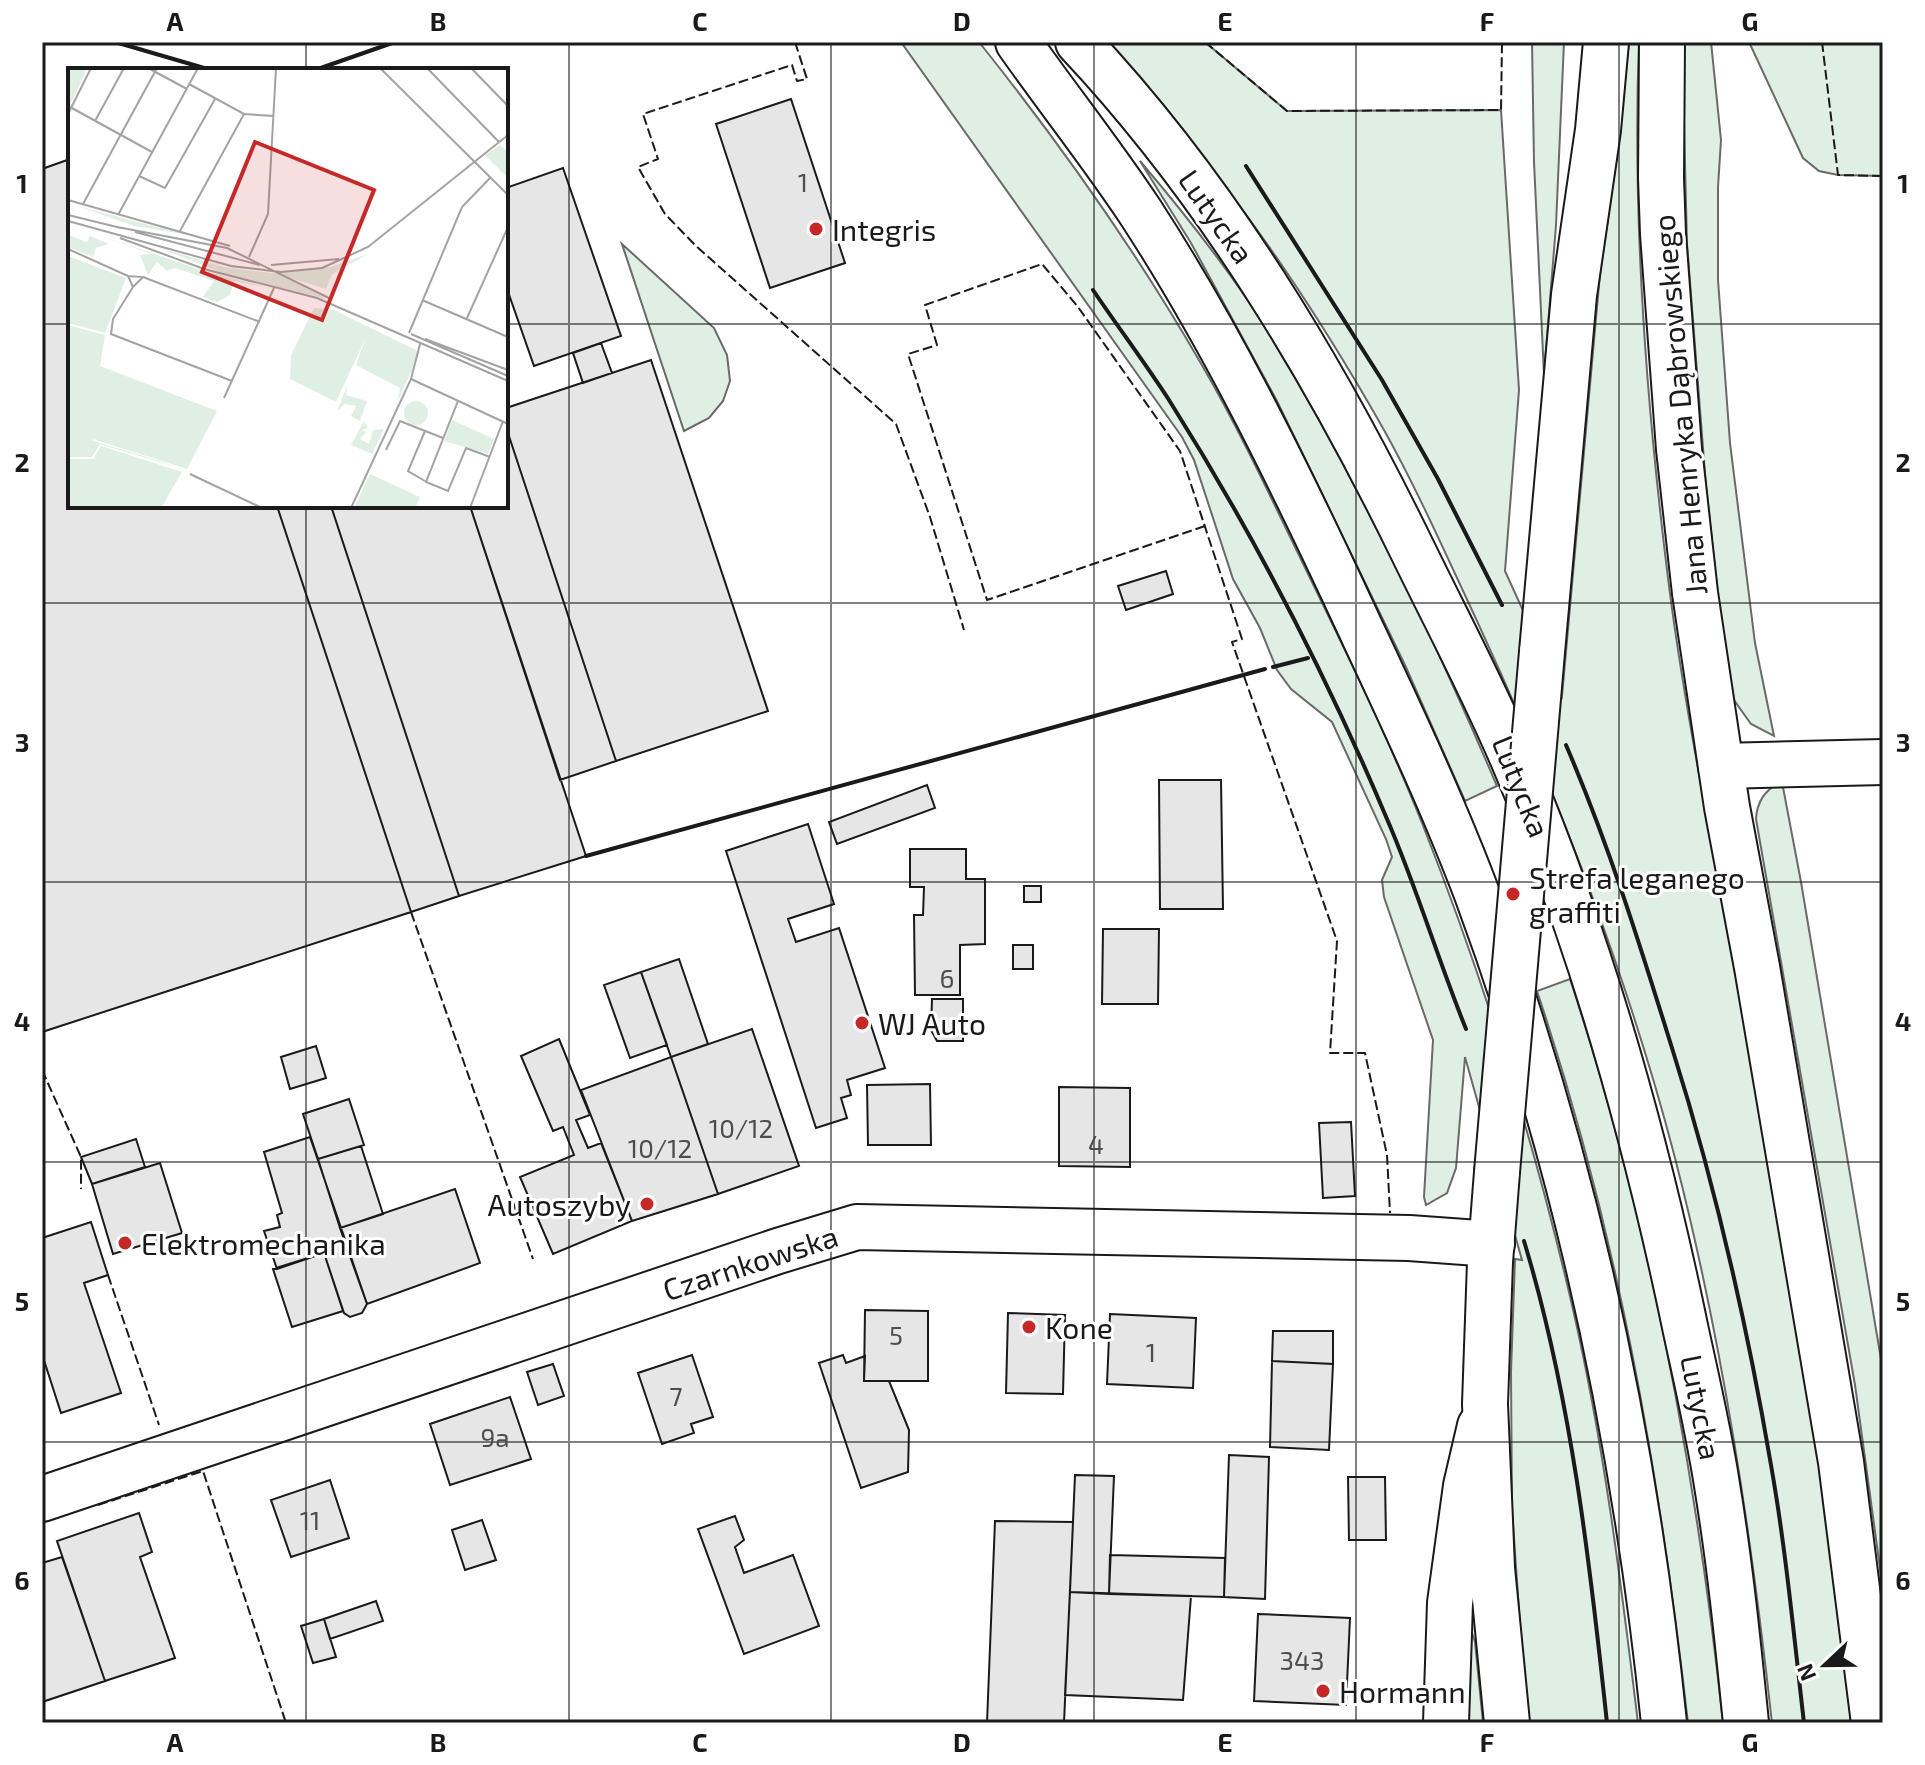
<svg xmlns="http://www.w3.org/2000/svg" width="1925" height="1765" font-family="'Exo 2',sans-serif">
  <rect width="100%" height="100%" fill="#fff"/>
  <!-- green -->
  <path fill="#e0efe3" stroke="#6a6a6a" stroke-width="2" d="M 901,42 L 979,42 C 1062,146 1137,252 1203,367 C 1243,436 1276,509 1311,580 C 1350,660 1389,740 1422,823 C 1484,980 1534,1141 1572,1305 C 1604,1443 1621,1583 1638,1723 L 1529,1723 L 1522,1654 L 1512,1509 L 1511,1372 L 1515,1259 L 1522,1260 L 1465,1057 L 1456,1168 L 1447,1193 L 1426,1205 L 1424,1197 L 1433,1040 L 1384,897 L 1382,880 L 1392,857 L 1386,839 L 1332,722 L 1291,689 L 1277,670 L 1260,628 L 1233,579 L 1194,460 L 1182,437 Z
    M 1101,42 L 1205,42 L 1287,111 L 1501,110 L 1519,390 L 1505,571 L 1562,696 L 1600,274 L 1618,149 L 1629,42 L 1639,42 C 1632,220 1646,401 1668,578 C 1683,699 1708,819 1729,939 C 1776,1200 1825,1460 1851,1723 L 1772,1723 C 1751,1533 1723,1344 1675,1158 C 1627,973 1557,794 1477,621 C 1447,557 1418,491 1384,430 C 1341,354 1295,281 1244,212 C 1200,152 1150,97 1101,42 Z
    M 1532,42 L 1564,42 L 1556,225 L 1544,375 L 1534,162 Z
    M 1682,42 L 1711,42 L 1721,140 L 1718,187 L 1718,280 L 1730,443 L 1755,643 L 1774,736 L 1751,724 L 1734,700 L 1721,623 L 1706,486 L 1687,244 Z
    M 1749,42 L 1883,42 L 1883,176 L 1838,175 L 1819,171 L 1803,158 Z
    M 1140,161 C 1186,215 1230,271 1268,331 C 1358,475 1430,630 1497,786 L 1465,801 L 1405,665 L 1277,401 L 1191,243 Z
    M 622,244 L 714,328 L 727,355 L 730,381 L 723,401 L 709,418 L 684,431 Z
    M 1782,782 L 1801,882 L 1883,1371 L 1883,1590 L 1855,1385 L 1756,819 C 1757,801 1765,789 1782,782 Z
    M 1570,979 C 1650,1221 1696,1470 1723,1723 L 1688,1723 C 1659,1470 1618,1233 1537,991 Z
    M 1471,1630 L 1475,1642 L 1483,1723 L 1464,1723 Z"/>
  <!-- building -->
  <path fill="#e6e6e6" stroke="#1a1a1a" stroke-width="2" d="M 791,99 L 845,263 L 770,288 L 716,124 Z
    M 70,159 L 70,506 L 277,506 L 411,912 L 42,1032 L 42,169 Z
    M 563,168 L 621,336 L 534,366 L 506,286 L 506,188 Z
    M 601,343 L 612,373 L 583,383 L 573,353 Z
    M 651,360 L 768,711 L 616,761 L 506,427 L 506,408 Z
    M 506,427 L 616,761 L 560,780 L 470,506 L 506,506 Z
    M 277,506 L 331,506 L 459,896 L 411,912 Z
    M 331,506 L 470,506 L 586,856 L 459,896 Z
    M 1166,571 L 1173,594 L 1126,610 L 1118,586 Z
    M 1159,780 L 1221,780 L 1223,909 L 1160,909 Z
    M 927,785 L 935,808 L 837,844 L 829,822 Z
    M 808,824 L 834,904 L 788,919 L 796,942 L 839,928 L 885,1068 L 847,1080 L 851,1095 L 841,1098 L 847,1118 L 816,1128 L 726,851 Z
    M 910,849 L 966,849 L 966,879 L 985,879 L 985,944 L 960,945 L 960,995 L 915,995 L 914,915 L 923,915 L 924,887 L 910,887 Z
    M 1024,886 L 1041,886 L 1041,902 L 1024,902 Z
    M 1103,929 L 1159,929 L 1158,1004 L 1102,1004 Z
    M 1013,945 L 1033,945 L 1033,969 L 1013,969 Z
    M 679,959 L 708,1044 L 671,1057 L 641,972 Z
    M 641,972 L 667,1045 L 630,1058 L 604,985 Z
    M 932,999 L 963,999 L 963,1041 L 937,1041 L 931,1030 Z
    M 752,1029 L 799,1166 L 718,1194 L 671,1057 Z
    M 559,1039 L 590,1115 L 576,1120 L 588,1148 L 601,1143 L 632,1221 L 553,1254 L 520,1177 L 574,1155 L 563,1127 L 553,1131 L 521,1056 Z
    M 316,1046 L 326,1078 L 290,1089 L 281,1057 Z
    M 671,1057 L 718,1194 L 632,1221 L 581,1090 Z
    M 930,1084 L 931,1145 L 868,1145 L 867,1085 Z
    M 1059,1087 L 1130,1088 L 1130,1167 L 1059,1166 Z
    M 349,1099 L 364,1145 L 318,1159 L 303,1114 Z
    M 1351,1122 L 1355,1196 L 1323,1198 L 1319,1123 Z
    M 310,1137 L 367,1304 L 362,1313 L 350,1317 L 344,1313 L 324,1253 L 277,1269 L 264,1231 L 280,1227 L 277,1215 L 282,1213 L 264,1152 Z
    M 136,1139 L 145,1167 L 92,1184 L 81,1157 Z
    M 361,1146 L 383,1214 L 340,1228 L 318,1159 Z
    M 160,1163 L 182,1233 L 113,1254 L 92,1184 Z
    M 455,1189 L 480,1263 L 367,1304 L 340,1228 Z
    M 91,1222 L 108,1275 L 84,1283 L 121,1393 L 61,1413 L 42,1354 L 42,1238 Z
    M 324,1253 L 343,1311 L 292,1327 L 273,1269 Z
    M 865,1310 L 928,1311 L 928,1381 L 864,1381 Z
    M 1008,1313 L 1065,1315 L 1063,1394 L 1006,1393 Z
    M 1110,1314 L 1196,1318 L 1193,1388 L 1107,1384 Z
    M 1273,1331 L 1333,1331 L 1333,1364 L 1272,1361 Z
    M 692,1355 L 713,1417 L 691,1424 L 694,1433 L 662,1444 L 638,1373 Z
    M 843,1355 L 846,1363 L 865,1356 L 864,1381 L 889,1381 L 909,1430 L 908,1472 L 861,1488 L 819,1363 Z
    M 1272,1361 L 1333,1364 L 1329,1450 L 1270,1447 Z
    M 553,1364 L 564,1396 L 538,1405 L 527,1372 Z
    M 510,1397 L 531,1459 L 450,1485 L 430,1424 Z
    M 1229,1455 L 1269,1457 L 1265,1599 L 1224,1597 Z
    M 1075,1475 L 1114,1476 L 1109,1594 L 1070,1592 Z
    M 1348,1477 L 1385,1477 L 1386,1540 L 1349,1540 Z
    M 330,1480 L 349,1538 L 291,1557 L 271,1500 Z
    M 139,1513 L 152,1552 L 140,1557 L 175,1658 L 105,1681 L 57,1541 Z
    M 735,1516 L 744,1540 L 735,1547 L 744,1573 L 793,1555 L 819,1626 L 744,1654 L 698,1529 Z
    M 482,1520 L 496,1560 L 465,1570 L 452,1530 Z
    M 995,1521 L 1073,1522 L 1064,1723 L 987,1723 Z
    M 1110,1555 L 1225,1558 L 1224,1597 L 1109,1594 Z
    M 62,1557 L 105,1681 L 42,1702 L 42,1563 Z
    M 1070,1592 L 1191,1596 L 1183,1700 L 1065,1695 Z
    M 376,1601 L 383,1621 L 330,1639 L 324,1619 Z
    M 1258,1614 L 1350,1618 L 1346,1705 L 1254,1701 Z
    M 324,1619 L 336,1657 L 313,1663 L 301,1626 Z"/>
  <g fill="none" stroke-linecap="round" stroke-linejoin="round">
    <defs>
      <path id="minor" d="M 1721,766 L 1883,762
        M 42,1499 L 778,1251 L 857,1227 L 1409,1238 L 1492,1244
        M 1446,1723 L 1450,1603 L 1466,1486 L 1480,1426"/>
      <path id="major" d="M 1018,42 C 1058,99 1102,154 1141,213 C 1219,333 1283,463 1344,593 C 1390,692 1438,791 1477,894 C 1576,1162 1635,1439 1664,1723
        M 1078,42 C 1217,190 1323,367 1412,549 C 1447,621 1485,692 1516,766 C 1593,947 1646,1138 1686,1331 C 1697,1382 1709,1433 1717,1485 C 1730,1564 1738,1643 1746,1723
        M 1662,42 L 1661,178 L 1663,234 L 1679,449 L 1695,593 L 1727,807 L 1757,967 L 1841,1462 L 1874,1723
        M 1542,652 L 1574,295 L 1598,130 L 1606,42
        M 1497,1172 L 1490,1262 L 1485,1404 L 1492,1568 L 1507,1723"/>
    </defs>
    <!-- minor casing -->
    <use href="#minor" stroke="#1a1a1a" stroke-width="48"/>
    <!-- major casing -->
    <use href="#major" stroke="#1a1a1a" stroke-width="48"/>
    <!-- minor -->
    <use href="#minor" stroke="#fff" stroke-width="44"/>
    <!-- major -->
    <use href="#major" stroke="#fff" stroke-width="44"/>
    <defs>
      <path id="major-bridge" d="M 1497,1172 L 1542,652"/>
    </defs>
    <!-- major-bridge casing -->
    <use href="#major-bridge" stroke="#1a1a1a" stroke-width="48" stroke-linecap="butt"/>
    <!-- major-bridge -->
    <use href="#major-bridge" stroke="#fff" stroke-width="44"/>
    <!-- fence -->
    <path stroke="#1a1a1a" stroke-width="2" stroke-dasharray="10 4" stroke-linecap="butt" d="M 795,42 L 807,79 L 797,81 L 792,65 L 643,114 L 658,159 L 638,167 L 665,214 L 696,246 L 896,424 L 930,517 L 964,630
      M 1205,42 L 1287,111 L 1501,110 L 1502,42
      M 1822,42 L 1838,175 L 1883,176
      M 1205,526 L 987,600 L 908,354 L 937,345 L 925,305 L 1042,264 L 1078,307 L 1180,451 L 1242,639 L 1232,642 L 1337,941 L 1330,1053 L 1365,1053 L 1387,1155 L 1390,1213
      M 411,912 L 533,1259
      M 42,1070 L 81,1157 L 81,1189
      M 108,1275 L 159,1425
      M 98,1505 L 203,1471 L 286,1723"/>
    <!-- wall -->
    <path stroke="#1a1a1a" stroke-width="4" d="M 115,42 L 211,70
      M 315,70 L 395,42
      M 1246,166 L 1382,380 L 1438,479 L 1502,605
      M 1093,290 C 1118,327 1145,363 1169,400 C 1253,533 1326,674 1387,819 C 1417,888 1438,960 1466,1029
      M 1273,667 L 1308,658
      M 1566,745 C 1609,845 1640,945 1672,1048 C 1715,1184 1747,1324 1771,1465 C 1786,1550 1794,1637 1804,1723
      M 586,856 L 1265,669
      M 1524,1241 C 1571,1396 1590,1563 1607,1723"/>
  </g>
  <!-- grid -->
  <path fill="none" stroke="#1a1a1a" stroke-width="2" stroke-opacity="0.55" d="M 306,42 L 306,70M 569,42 L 569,1723M 831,42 L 831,1723M 1094,42 L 1094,1723M 1356,42 L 1356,1723M 1619,42 L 1619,1723M 42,324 L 70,324M 506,324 L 1883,324M 306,506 L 306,1723M 42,603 L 1883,603M 42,882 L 1883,882M 42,1162 L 1883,1162M 42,1442 L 1883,1442"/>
  <!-- markers -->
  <g fill="#c62828" stroke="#fff" stroke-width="3">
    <circle cx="816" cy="229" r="8"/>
    <circle cx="1513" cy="894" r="8"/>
    <circle cx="862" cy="1023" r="8"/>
    <circle cx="647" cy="1204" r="8"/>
    <circle cx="125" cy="1243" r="8"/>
    <circle cx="1029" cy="1327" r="8"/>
    <circle cx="1323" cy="1691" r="8"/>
  </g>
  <g text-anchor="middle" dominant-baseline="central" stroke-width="6" stroke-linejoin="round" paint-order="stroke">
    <!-- number labels -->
    <g font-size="26" fill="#4d4d4d">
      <text x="803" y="181">1</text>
      <text x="947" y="977">6</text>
      <text x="741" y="1127">10/12</text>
      <text x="1096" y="1143">4</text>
      <text x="660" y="1147">10/12</text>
      <text x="896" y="1334">5</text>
      <text x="1151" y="1351">1</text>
      <text x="676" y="1395">7</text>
      <text x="495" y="1436">9a</text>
      <text x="310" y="1519">11</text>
      <text x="1302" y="1659">343</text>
    </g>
    <!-- street labels -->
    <g font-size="30" fill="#1a1a1a" stroke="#fff">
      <text transform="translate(1217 216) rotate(55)">Lutycka</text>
      <text transform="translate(1679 405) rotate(-95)">Jana Henryka Dąbrowskiego</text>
      <text transform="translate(1522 786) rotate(68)">Lutycka</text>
      <text transform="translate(750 1262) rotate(-18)">Czarnkowska</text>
      <text transform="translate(1702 1407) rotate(79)">Lutycka</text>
    </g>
    <!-- poi labels -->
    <g font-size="30" fill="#1a1a1a" stroke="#fff" text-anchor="start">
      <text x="832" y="229">Integris</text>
      <text x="1529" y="877">Strefa leganego<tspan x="1529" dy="34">graffiti</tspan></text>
      <text x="878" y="1023">WJ Auto</text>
      <text x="631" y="1204" text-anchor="end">Autoszyby</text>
      <text x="141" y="1243">Elektromechanika</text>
      <text x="1045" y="1327">Kone</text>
      <text x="1339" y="1691">Hormann</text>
    </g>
  </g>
  <!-- overview -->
  <g transform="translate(68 68)">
    <rect width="440" height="440" fill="#fff"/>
    <path d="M 0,0 L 17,0 L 17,5 L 0,41 ZM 432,77 L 440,84 L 440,110 L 417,87 ZM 10,138 L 88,159 L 134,169 L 66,158 ZM 22,164 L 133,202 L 205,221 L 166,213 L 162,227 L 149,234 L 135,229 L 146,213 L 107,200 L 99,203 L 89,194 L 80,207 L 72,187 L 83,186 ZM 0,167 L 19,174 L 22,168 L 41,176 L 28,180 L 25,189 L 0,179 ZM 89,179 L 156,199 L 202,205 L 263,199 L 300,186 L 264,206 L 258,221 L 219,209 L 259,231 L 155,205 ZM 0,188 L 58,210 L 37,265 L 0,255 ZM 246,240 L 266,242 L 352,284 L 330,333 L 332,320 L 288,297 L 298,269 L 268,334 L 222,311 L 223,287 ZM 0,257 L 37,267 L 32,298 L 149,343 L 119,401 L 25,371 L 25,373 L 63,384 L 121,403 L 32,376 L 24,389 L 0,389 ZM 280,316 L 278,327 L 299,333 L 292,353 L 283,348 L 288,338 L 277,336 L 269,343 ZM336 345a12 12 0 1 1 24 0a12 12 0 1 1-24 0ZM 384,352 L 426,371 L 420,386 L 376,373 ZM 296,353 L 300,360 L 293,362 L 298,364 L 292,371 L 301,376 L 305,362 L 316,361 L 304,386 L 283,377 ZM 33,378 L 114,404 L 93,440 L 0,440 L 0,391 L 25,391 ZM 302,406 L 352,429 L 347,440 L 286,440 Z" fill="#e0efe3"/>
    <path fill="none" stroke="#a3a3a3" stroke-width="2" d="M 80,0 L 119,21M 312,0 L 440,127M 359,0 L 431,74M 403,0 L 440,38M 121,16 L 176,46 L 206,48M 2,39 L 84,84M 0,46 L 23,0M 27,53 L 56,0M 71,108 L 97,120 L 147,31M 0,132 L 162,178M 15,136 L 89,0M 0,147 L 53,160M 50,147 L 130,0M 0,153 L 163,198 L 213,204 L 254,200 L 300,179 L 440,67M 49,159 L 159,180 L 263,231M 112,163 L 176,46M 67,164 L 192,197M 52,170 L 136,201 L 249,230 L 440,313M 0,181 L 60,208M 181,189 L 200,146 L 208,0M 203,197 L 271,191M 75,209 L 192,254M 65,219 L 75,209 L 60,208 L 65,219 L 45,251 L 43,266 L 164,313M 354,232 L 440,269M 399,250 L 440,159M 341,265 L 394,139 L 422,110M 343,266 L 440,308M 357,271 L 440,302M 343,311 L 440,356M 156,330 L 206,220M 390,333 L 358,414 L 380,423 L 398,380 L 422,389M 357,363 L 340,403 L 357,413M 318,382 L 332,353 L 375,370M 122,406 L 194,440M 283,440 L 343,311 L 352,276M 402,440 L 435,353"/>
    <path fill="#c62828" fill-opacity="0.15" stroke="#c62828" stroke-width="4" d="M 187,74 L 306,122 L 254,252 L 134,204 Z"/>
    <rect width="440" height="440" fill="none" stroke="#1a1a1a" stroke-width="4"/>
  </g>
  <!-- border -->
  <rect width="1925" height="1765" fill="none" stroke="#ffffff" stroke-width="88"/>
  <!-- north arrow -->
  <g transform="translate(1825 1665) rotate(248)" stroke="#ffffff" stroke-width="6" paint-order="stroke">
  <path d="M0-6L14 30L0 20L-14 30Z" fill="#1a1a1a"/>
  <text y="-12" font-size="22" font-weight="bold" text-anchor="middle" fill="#1a1a1a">N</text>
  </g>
  <rect x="44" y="44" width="1837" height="1677" fill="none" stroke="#1a1a1a" stroke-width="3"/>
  <g font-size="26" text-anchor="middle" font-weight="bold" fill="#1a1a1a">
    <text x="175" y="31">A</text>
    <text x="438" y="31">B</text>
    <text x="700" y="31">C</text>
    <text x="962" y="31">D</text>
    <text x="1225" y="31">E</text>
    <text x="1487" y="31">F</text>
    <text x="1750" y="31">G</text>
    <text x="22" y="193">1</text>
    <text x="1903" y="193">1</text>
    <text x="22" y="472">2</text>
    <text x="1903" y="472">2</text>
    <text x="22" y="752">3</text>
    <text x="1903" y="752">3</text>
    <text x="22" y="1031">4</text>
    <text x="1903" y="1031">4</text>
    <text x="22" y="1311">5</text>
    <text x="1903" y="1311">5</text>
    <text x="22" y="1590">6</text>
    <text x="1903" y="1590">6</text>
    <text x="175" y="1752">A</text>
    <text x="438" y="1752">B</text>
    <text x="700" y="1752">C</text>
    <text x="962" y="1752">D</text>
    <text x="1225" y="1752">E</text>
    <text x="1487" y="1752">F</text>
    <text x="1750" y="1752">G</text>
  </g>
</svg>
